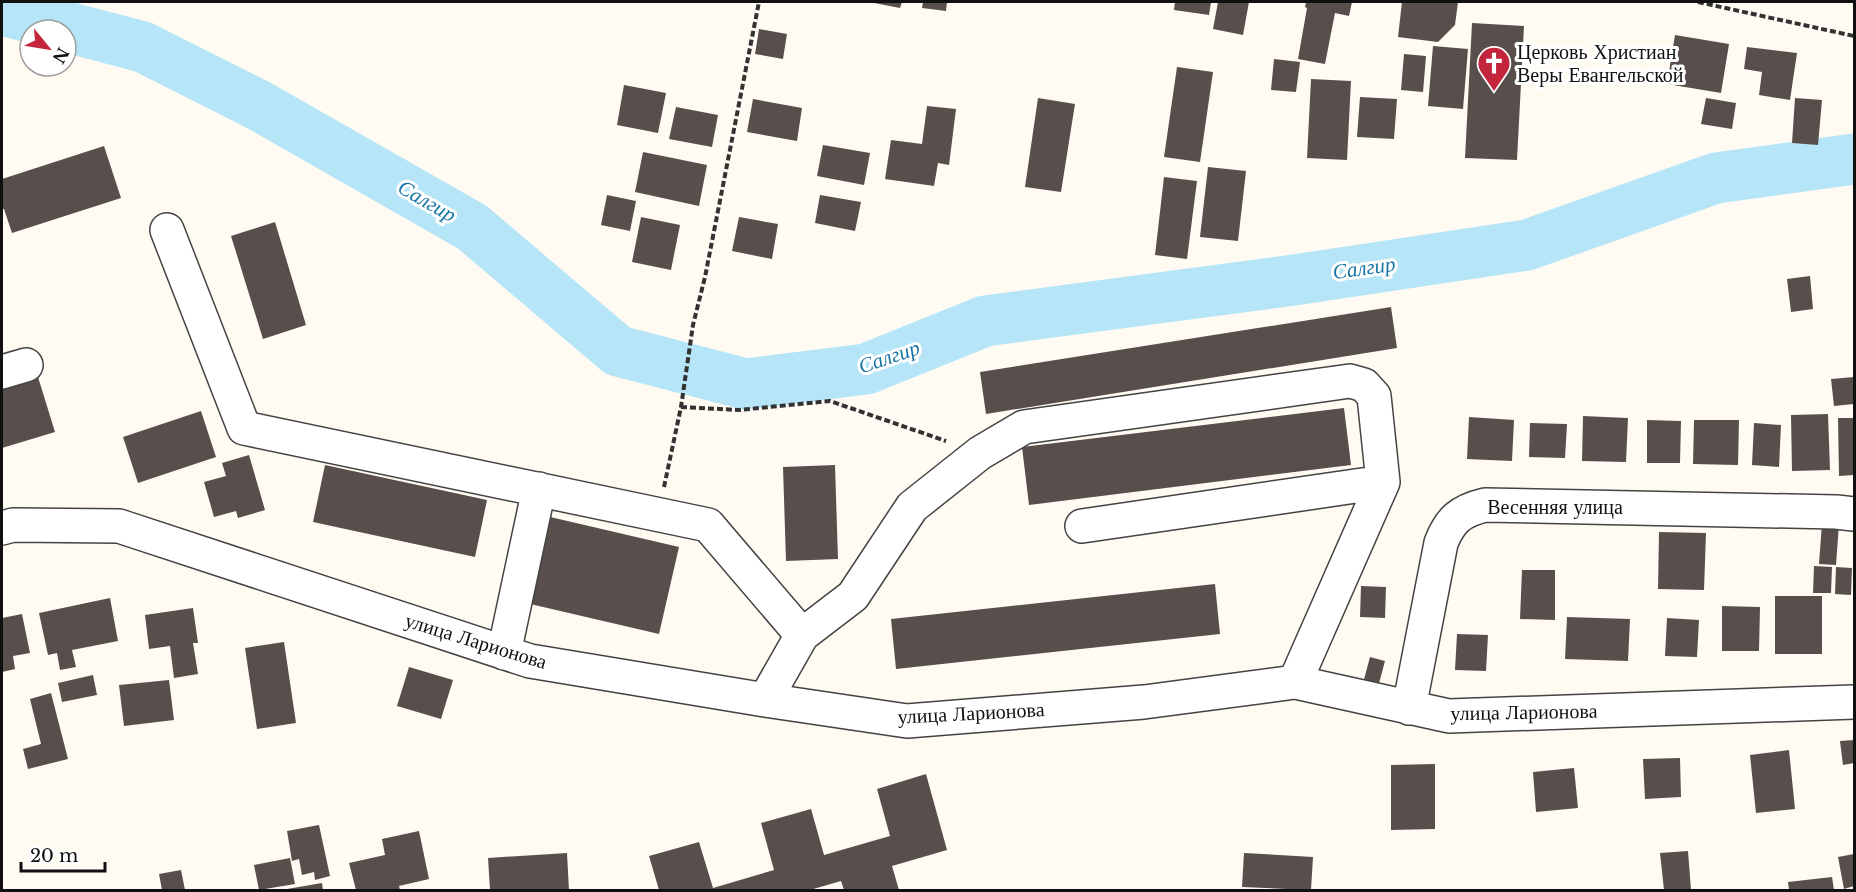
<svg xmlns="http://www.w3.org/2000/svg" width="1856" height="892" font-family="'Libre Baskerville',serif">
  <rect width="100%" height="100%" fill="#fffbf2"/>
  <g fill="none" stroke-linecap="round" stroke-linejoin="round">
    <!-- river -->
    <path stroke="#b6e5f7" stroke-width="51" d="M 2,10 L 143,47 L 258,105 L 472,227 L 618,351 L 746,384 L 866,369 L 985,321 L 1294,280 L 1527,245 L 1716,178 L 1854,159"/>
  </g>
  <!-- building -->
  <path fill="#584f4c" d="M 869,2 L 902,2 L 900,8 Z
    M 923,2 L 947,2 L 946,11 L 922,8 Z
    M 1175,2 L 1211,2 L 1209,15 L 1174,10 Z
    M 1218,2 L 1249,2 L 1243,35 L 1213,29 Z
    M 1306,2 L 1352,2 L 1349,16 L 1335,13 L 1325,64 L 1298,59 L 1307,8 L 1305,7 Z
    M 1402,2 L 1458,2 L 1455,25 L 1438,42 L 1398,37 Z
    M 1472,23 L 1524,26 L 1517,160 L 1465,158 Z
    M 759,29 L 787,34 L 783,59 L 755,54 Z
    M 1675,35 L 1729,44 L 1721,93 L 1667,84 Z
    M 1433,46 L 1468,49 L 1463,109 L 1428,106 Z
    M 1747,47 L 1797,53 L 1790,100 L 1759,95 L 1762,72 L 1744,69 Z
    M 1404,54 L 1426,56 L 1423,92 L 1401,90 Z
    M 1274,59 L 1300,62 L 1296,92 L 1271,90 Z
    M 1177,67 L 1213,72 L 1200,162 L 1164,157 Z
    M 1311,79 L 1351,81 L 1347,160 L 1307,158 Z
    M 624,85 L 666,93 L 658,133 L 617,125 Z
    M 1360,97 L 1397,99 L 1394,139 L 1357,137 Z
    M 1038,98 L 1075,104 L 1061,192 L 1025,187 Z
    M 1706,98 L 1736,103 L 1732,129 L 1701,124 Z
    M 1795,98 L 1822,100 L 1818,145 L 1792,143 Z
    M 753,99 L 802,108 L 797,141 L 747,132 Z
    M 927,106 L 956,109 L 949,165 L 938,163 L 934,186 L 885,179 L 891,140 L 922,144 Z
    M 676,107 L 718,115 L 712,147 L 669,139 Z
    M 823,145 L 870,153 L 864,185 L 817,176 Z
    M 104,146 L 121,198 L 12,233 L 4,209 L 2,209 L 2,179 Z
    M 643,152 L 707,165 L 699,206 L 635,192 Z
    M 1208,167 L 1246,171 L 1238,241 L 1200,237 Z
    M 1164,177 L 1197,181 L 1187,259 L 1155,255 Z
    M 607,195 L 636,201 L 630,231 L 601,225 Z
    M 820,195 L 861,202 L 855,231 L 815,223 Z
    M 641,217 L 680,225 L 671,270 L 632,262 Z
    M 739,217 L 778,224 L 772,259 L 732,251 Z
    M 275,222 L 306,325 L 263,339 L 231,236 Z
    M 1810,276 L 1813,309 L 1791,312 L 1787,279 Z
    M 1391,307 L 1397,348 L 986,414 L 980,372 Z
    M 38,377 L 55,432 L 2,448 L 2,388 Z
    M 1854,377 L 1854,404 L 1834,406 L 1831,379 Z
    M 1344,408 L 1351,465 L 1029,505 L 1022,447 Z
    M 201,411 L 216,457 L 138,483 L 123,437 Z
    M 1828,414 L 1830,470 L 1792,471 L 1791,415 Z
    M 1583,416 L 1628,418 L 1626,462 L 1582,461 Z
    M 1469,417 L 1514,420 L 1512,461 L 1467,459 Z
    M 1838,418 L 1854,418 L 1854,475 L 1839,476 Z
    M 1647,420 L 1681,421 L 1680,463 L 1647,463 Z
    M 1694,420 L 1739,420 L 1738,465 L 1693,464 Z
    M 1530,423 L 1567,424 L 1565,458 L 1529,457 Z
    M 1754,423 L 1781,425 L 1779,467 L 1752,465 Z
    M 249,455 L 265,510 L 238,518 L 236,511 L 214,517 L 204,482 L 226,476 L 222,463 Z
    M 325,465 L 487,500 L 475,557 L 313,522 Z
    M 835,465 L 838,559 L 786,561 L 783,467 Z
    M 546,516 L 679,547 L 659,634 L 526,603 Z
    M 1822,523 L 1839,524 L 1836,565 L 1819,564 Z
    M 1659,532 L 1706,533 L 1704,590 L 1658,589 Z
    M 1814,566 L 1832,567 L 1831,593 L 1813,593 Z
    M 1836,567 L 1852,568 L 1851,595 L 1835,594 Z
    M 1522,570 L 1555,570 L 1555,620 L 1520,619 Z
    M 1215,584 L 1220,634 L 896,669 L 891,619 Z
    M 1361,586 L 1386,587 L 1385,618 L 1360,617 Z
    M 1775,596 L 1822,596 L 1822,654 L 1775,654 Z
    M 110,598 L 118,641 L 72,650 L 76,667 L 60,670 L 57,653 L 48,655 L 39,613 Z
    M 1722,606 L 1760,607 L 1759,651 L 1722,651 Z
    M 193,608 L 198,643 L 193,643 L 198,674 L 174,678 L 170,646 L 149,649 L 145,615 Z
    M 22,614 L 30,653 L 13,656 L 15,669 L 2,672 L 2,618 Z
    M 1567,617 L 1630,619 L 1628,661 L 1565,659 Z
    M 1667,618 L 1699,620 L 1697,657 L 1665,656 Z
    M 1457,634 L 1488,635 L 1486,671 L 1455,670 Z
    M 284,642 L 296,723 L 257,729 L 245,648 Z
    M 1370,657 L 1385,661 L 1378,687 L 1363,683 Z
    M 409,667 L 453,680 L 441,719 L 397,706 Z
    M 93,675 L 97,695 L 62,702 L 58,683 Z
    M 169,680 L 174,720 L 124,726 L 119,685 Z
    M 51,693 L 68,759 L 28,769 L 23,749 L 41,744 L 30,699 Z
    M 1854,740 L 1854,763 L 1843,765 L 1840,741 Z
    M 1789,750 L 1795,809 L 1756,813 L 1750,755 Z
    M 1680,758 L 1681,797 L 1645,799 L 1643,759 Z
    M 1435,764 L 1435,829 L 1391,830 L 1391,765 Z
    M 1574,768 L 1578,808 L 1536,812 L 1533,772 Z
    M 926,774 L 947,850 L 892,866 L 899,890 L 844,890 L 841,881 L 810,890 L 659,890 L 649,856 L 699,842 L 713,888 L 774,870 L 761,823 L 811,809 L 824,855 L 890,836 L 877,789 Z
    M 319,825 L 330,876 L 315,880 L 314,872 L 302,875 L 299,859 L 292,861 L 287,831 Z
    M 419,831 L 429,879 L 399,886 L 400,890 L 356,890 L 349,863 L 385,855 L 382,839 Z
    M 1688,851 L 1691,890 L 1664,890 L 1660,853 Z
    M 567,853 L 569,890 L 490,890 L 488,858 Z
    M 1244,853 L 1313,857 L 1311,890 L 1242,887 Z
    M 1854,854 L 1854,886 L 1844,889 L 1838,857 Z
    M 290,858 L 295,884 L 259,890 L 254,865 Z
    M 181,870 L 185,890 L 162,890 L 159,874 Z
    M 1832,877 L 1834,890 L 1789,890 L 1788,882 Z
    M 322,883 L 323,890 L 288,890 L 287,889 Z"/>
  <g fill="none" stroke-linecap="round" stroke-linejoin="round">
    <defs>
      <path id="minor" d="M 167,230 L 244,428 L 708,525 L 802,635
        M 2,372 L 26,365
        M 1082,526 L 1383,482
        M 2,528 L 13,525 L 119,526 L 530,661 L 765,700 L 907,721 L 1144,702 L 1295,682 L 1449,716 L 1854,702
        M 504,653 L 539,489
        M 765,700 L 802,635 L 853,596 L 912,507 L 980,453 L 1024,427 L 1350,381 L 1364,385 L 1374,396 L 1383,482 L 1295,682
        M 1409,708 L 1441,543 C 1450,520 1460,511 1485,505 L 1836,512 L 1854,514"/>
    </defs>
    <!-- minor casing -->
    <use href="#minor" stroke="#434343" stroke-width="36"/>
    <!-- path -->
    <path stroke="#323232" stroke-width="4" stroke-dasharray="6 3" stroke-linecap="butt" d="M 1698,2 L 1854,36
      M 681,407 L 739,410 L 830,401 L 946,441
      M 664,487 L 681,407 L 693,325 L 705,277 L 759,2"/>
    <!-- minor -->
    <use href="#minor" stroke="#fff" stroke-width="33"/>
  </g>
  <!-- icons -->
  <defs>
    <symbol id="church-pin" viewBox="-11 -11 22 30"><path d="M0 17L-7.5 6A9.5 9.5 0 1 1 7.5 6Z" fill="#c2253c" stroke="#fff"/><path d="M-1.2-6h2.4v3.5h3.3v2.4h-3.3V6h-2.4V-.1h-3.3v-2.4h3.3Z" fill="#fff"/></symbol>
  </defs>
  <g fill-rule="evenodd">
    <use href="#church-pin" x="1475" y="44" width="38" height="52"/>
  </g>
  <g text-anchor="middle" dominant-baseline="central" stroke-width="6" stroke-linejoin="round" paint-order="stroke">
    <!-- poi labels -->
    <g font-size="20" fill="#101010" stroke="#fff" text-anchor="start">
      <text x="1517" y="52">Церковь Христиан<tspan x="1517" dy="23">Веры Евангельской</tspan></text>
    </g>
    <!-- street labels -->
    <g font-size="20" fill="#101010" stroke="#fff">
      <text x="1555" y="507">Весенняя улица</text>
      <text transform="translate(476 641) rotate(17)">улица Ларионова</text>
      <text transform="translate(1524 712) rotate(-1)">улица Ларионова</text>
      <text transform="translate(971 713) rotate(-3)">улица Ларионова</text>
    </g>
    <!-- water labels -->
    <g font-size="21" font-style="italic" fill="#1674a4" stroke="#fff">
      <text transform="translate(427 201) rotate(30)">Салгир</text>
      <text transform="translate(1364 268) rotate(-8)">Салгир</text>
      <text transform="translate(889 357) rotate(-19)">Салгир</text>
    </g>
  </g>
  <!-- border -->
  <rect width="1856" height="892" fill="none" stroke="#101010" stroke-width="6"/>
  <!-- north arrow -->
  <g transform="translate(48 48) rotate(120)"><circle r="28" fill="#ffffff" stroke="#9f9f9f" stroke-width="1.5"/>
  <path d="M0-4.5L10 22L0 15L-10 22Z" fill="#c2253c"/>
  <text y="-9" font-size="16" font-weight="bold" text-anchor="middle" fill="#101010">N</text>
  </g>
  <!-- scale -->
  <path d="M21 862v9h84v-9" fill="none" stroke="#101010" stroke-width="3"/>
  <text x="30" y="862" font-size="18" fill="#101010" stroke="#ffffff" stroke-width="4.5" paint-order="stroke">20 m</text>
</svg>
